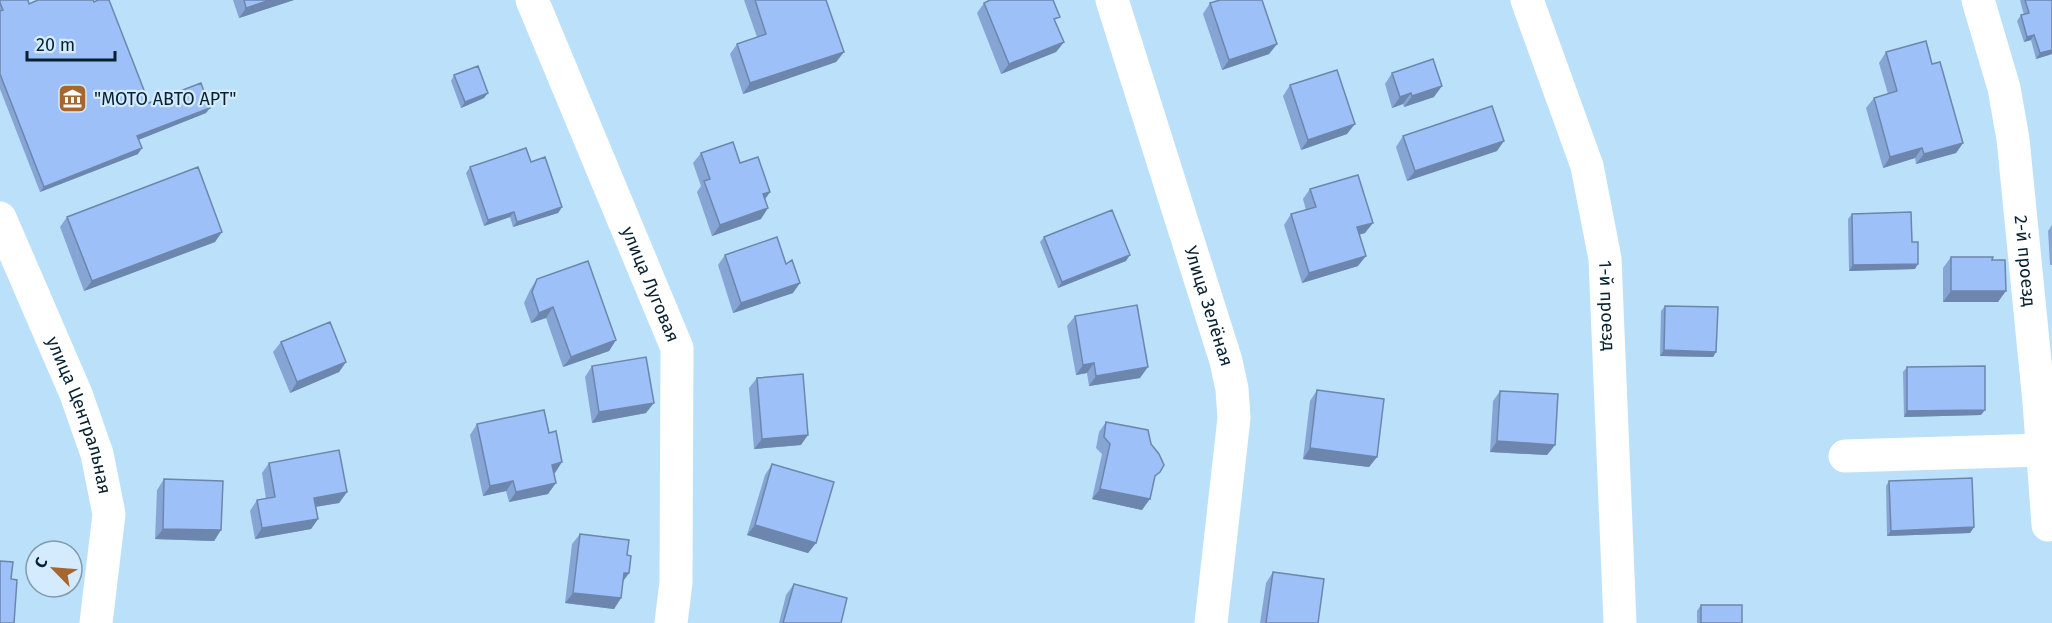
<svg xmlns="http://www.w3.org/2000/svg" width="2052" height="623" font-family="'Fira Sans',sans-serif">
  <rect width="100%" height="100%" fill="#bbe0fa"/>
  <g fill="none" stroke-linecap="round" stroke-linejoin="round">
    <!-- minor -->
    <g stroke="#fff" stroke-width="33">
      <path id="s1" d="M 532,0 L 677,348 L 676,582 L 671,623"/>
      <path id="s2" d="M 1112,0 L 1226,361 L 1232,389 L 1234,418 L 1211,623"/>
      <path id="s3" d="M 1527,0 L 1587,166 L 1605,259 L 1620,623"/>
      <path id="s4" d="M 1978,0 L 2004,88 L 2013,139 L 2039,402 L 2048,525"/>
      <path id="s5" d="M 0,218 L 76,394 L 97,454 L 109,514 L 96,623"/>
      <path d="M 1845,456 L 2043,450"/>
    </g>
  </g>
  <!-- wall -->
  <path fill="#86a5d4" d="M 0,0 L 29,4 L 149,103 L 206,113 L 138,140 L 138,154 L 40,192 L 0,89 Z
    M 233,0 L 294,0 L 239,18 Z
    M 744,0 L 826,0 L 844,52 L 836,62 L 743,94 L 730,54 L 737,44 L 757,37 Z
    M 2020,0 L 2052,0 L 2052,54 L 2036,59 L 2031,40 L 2024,42 L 2017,21 L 2021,15 L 2024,15 Z
    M 984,3 L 1056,23 L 1064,42 L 1056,52 L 1001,74 L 977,13 Z
    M 1210,3 L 1277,44 L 1269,54 L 1222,70 L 1203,14 Z
    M 1886,52 L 1932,64 L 1963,143 L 1956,153 L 1916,164 L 1915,158 L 1883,168 L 1866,108 L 1874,98 L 1888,94 L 1879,63 Z
    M 1392,73 L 1434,97 L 1404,107 L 1403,104 L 1392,108 L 1385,84 Z
    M 454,75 L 484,98 L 461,108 L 451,81 Z
    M 1290,85 L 1347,134 L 1301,150 L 1283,96 Z
    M 1403,136 L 1497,151 L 1407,181 L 1396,147 Z
    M 701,153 L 740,163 L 770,192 L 765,199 L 761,219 L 712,236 L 697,192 L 701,186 L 693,163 Z
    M 531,162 L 562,207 L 558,213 L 513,227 L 510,217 L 484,226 L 466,173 L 470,167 Z
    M 1310,189 L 1365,233 L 1359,235 L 1358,266 L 1302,283 L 1284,225 L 1291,214 L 1306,210 L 1303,199 Z
    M 1852,214 L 1915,269 L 1849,271 L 1848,219 Z
    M 67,217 L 215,242 L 84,291 L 60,227 Z
    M 2052,225 L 2052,265 L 2050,265 L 2048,231 Z
    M 1044,237 L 1126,261 L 1058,288 L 1040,242 Z
    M 725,255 L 786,264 L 793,293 L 733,313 L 718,265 Z
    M 1951,257 L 1998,302 L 1943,302 L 1943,268 Z
    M 537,279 L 616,340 L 609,351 L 563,367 L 546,318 L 531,323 L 524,303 L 530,290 Z
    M 1665,306 L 1716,352 L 1713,357 L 1660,356 L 1661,311 Z
    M 1075,316 L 1140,378 L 1089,386 L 1087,373 L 1076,375 L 1067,326 Z
    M 281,342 L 346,362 L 339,372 L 290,393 L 273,352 Z
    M 592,366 L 646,413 L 592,423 L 585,377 Z
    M 1907,367 L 1981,415 L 1904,417 L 1903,372 Z
    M 757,378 L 801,445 L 754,449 L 749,388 Z
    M 1317,390 L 1377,457 L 1369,467 L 1303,459 L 1310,401 Z
    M 1500,391 L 1555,445 L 1547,455 L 1490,452 L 1493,401 Z
    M 1106,422 L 1151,444 L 1153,482 L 1142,510 L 1092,499 L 1102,454 L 1096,448 L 1099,432 Z
    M 477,424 L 555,473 L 554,473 L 548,494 L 509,502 L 506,491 L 483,496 L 470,435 Z
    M 269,463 L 347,492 L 339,503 L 316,507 L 318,519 L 311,529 L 255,539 L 250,511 L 257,500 L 266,499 L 262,473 Z
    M 772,464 L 816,543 L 808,553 L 747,535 L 765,475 Z
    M 164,479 L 221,530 L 214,541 L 155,539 L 157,490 Z
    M 1889,481 L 1974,527 L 1970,533 L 1887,536 L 1886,486 Z
    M 580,534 L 627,555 L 629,573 L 623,581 L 621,598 L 614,609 L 565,603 L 572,544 Z
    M 1273,572 L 1318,623 L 1260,623 L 1266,583 Z
    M 794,584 L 841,623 L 779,623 L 786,595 Z
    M 1701,605 L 1742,623 L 1697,623 L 1697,611 Z"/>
  <!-- shaded-wall -->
  <path fill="#6d86ad" d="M 270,0 L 294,0 L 239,18 L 246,8 Z
    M 2034,35 L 2031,40 L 2024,42 L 2027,37 Z
    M 1064,42 L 1056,52 L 1001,74 L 1009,64 Z
    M 1277,44 L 1269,54 L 1222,70 L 1229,60 Z
    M 2052,50 L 2052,54 L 2036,59 L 2040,53 Z
    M 844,52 L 836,62 L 743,94 L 750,83 Z
    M 1442,86 L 1434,97 L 1404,107 L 1412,96 Z
    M 488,93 L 484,98 L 461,108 L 465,102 Z
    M 1411,93 L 1403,104 L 1392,108 L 1400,97 Z
    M 210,108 L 206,113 L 133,142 L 137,136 Z
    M 1355,124 L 1347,134 L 1301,150 L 1308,140 Z
    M 1504,141 L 1497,151 L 1407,181 L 1415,171 Z
    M 1963,143 L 1956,153 L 1916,164 L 1924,154 Z
    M 142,148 L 138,154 L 40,192 L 44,187 Z
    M 1922,148 L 1915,158 L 1883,168 L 1890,157 Z
    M 770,192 L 763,202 L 763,194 Z
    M 562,207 L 558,213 L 513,227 L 517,222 Z
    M 768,208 L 761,219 L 712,236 L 720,225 Z
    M 514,212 L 510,217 L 484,226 L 488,220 Z
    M 1373,223 L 1365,233 L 1350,237 L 1357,227 Z
    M 222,232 L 215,242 L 84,291 L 92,281 Z
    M 1130,255 L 1126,261 L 1058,288 L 1062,282 Z
    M 1366,256 L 1358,266 L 1302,283 L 1309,273 Z
    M 1918,264 L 1915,269 L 1849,271 L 1853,265 Z
    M 800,283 L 793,293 L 733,313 L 741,303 Z
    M 1951,291 L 2006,291 L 1998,302 L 1943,302 Z
    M 553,307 L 546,318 L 531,323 L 539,313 Z
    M 616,340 L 609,351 L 563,367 L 571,357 Z
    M 1664,350 L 1716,352 L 1713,357 L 1660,356 Z
    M 346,362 L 339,372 L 290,393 L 297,382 Z
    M 1094,363 L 1087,373 L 1076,375 L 1083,365 Z
    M 1148,367 L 1140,378 L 1089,386 L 1096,376 Z
    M 654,403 L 646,413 L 592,423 L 599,412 Z
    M 1985,410 L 1981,415 L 1904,417 L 1907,411 Z
    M 808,435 L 801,445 L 754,449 L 762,439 Z
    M 1497,441 L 1555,445 L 1547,455 L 1490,452 Z
    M 1310,448 L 1377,457 L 1369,467 L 1303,459 Z
    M 562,462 L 555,473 L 545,475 L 552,465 Z
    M 513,481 L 506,491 L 483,496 L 490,486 Z
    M 556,483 L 548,494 L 509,502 L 516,492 Z
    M 1100,489 L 1150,499 L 1142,510 L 1092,499 Z
    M 347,492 L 339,503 L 307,508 L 314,498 Z
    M 318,519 L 311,529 L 255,539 L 262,528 Z
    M 755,525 L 816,543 L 808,553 L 747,535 Z
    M 1974,527 L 1970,533 L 1887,536 L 1891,531 Z
    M 163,529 L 221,530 L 214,541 L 155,539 Z
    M 624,573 L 629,573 L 621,584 Z
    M 573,593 L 621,598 L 614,609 L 565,603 Z"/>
  <!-- building -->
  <path fill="#9cc0f7" stroke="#6d86ad" stroke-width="1.5" d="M 0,0 L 28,0 L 29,4 L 38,0 L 93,0 L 94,2 L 98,0 L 109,0 L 149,103 L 201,83 L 210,108 L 137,136 L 142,148 L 44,187 L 0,74 L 0,11 L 3,10 L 0,3 Z
    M 244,0 L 270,0 L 246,8 Z
    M 755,0 L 826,0 L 844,52 L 750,83 L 737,44 L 766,34 Z
    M 990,0 L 1053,0 L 1060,17 L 1054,19 L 1064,42 L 1009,64 L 984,3 Z
    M 1220,0 L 1262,0 L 1277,44 L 1229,60 L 1210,3 Z
    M 2025,0 L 2052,0 L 2052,50 L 2040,53 L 2034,35 L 2027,37 L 2021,15 L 2029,13 Z
    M 1926,41 L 1932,64 L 1940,62 L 1963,143 L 1924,154 L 1922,148 L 1890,157 L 1874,98 L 1897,91 L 1886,52 Z
    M 1433,59 L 1442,86 L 1412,96 L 1411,93 L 1400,97 L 1392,73 Z
    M 478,66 L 488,93 L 465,102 L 454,75 Z
    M 1337,70 L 1355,124 L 1308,140 L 1290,85 Z
    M 1492,106 L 1504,141 L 1415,171 L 1403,136 Z
    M 733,142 L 740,163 L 758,157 L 770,192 L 763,194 L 768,208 L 720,225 L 704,181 L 710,179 L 701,153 Z
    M 526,148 L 531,162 L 545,157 L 562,207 L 517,222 L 514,212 L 488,220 L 470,167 Z
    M 198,167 L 222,232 L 92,281 L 67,217 Z
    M 1358,175 L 1373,223 L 1357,227 L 1366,256 L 1309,273 L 1291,214 L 1316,207 L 1310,189 Z
    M 1112,210 L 1130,255 L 1062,282 L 1044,237 Z
    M 1911,212 L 1912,242 L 1918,242 L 1918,264 L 1853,265 L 1852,214 Z
    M 777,237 L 786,264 L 792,260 L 800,283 L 741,303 L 725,255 Z
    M 1951,257 L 1993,257 L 1992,260 L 2005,260 L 2006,291 L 1951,291 Z
    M 588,261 L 616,340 L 571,357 L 553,307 L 539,313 L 532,292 L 537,279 Z
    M 1137,305 L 1148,367 L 1096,376 L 1094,363 L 1083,365 L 1075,316 Z
    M 1665,306 L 1718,307 L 1716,352 L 1664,350 Z
    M 330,322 L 346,362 L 297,382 L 281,342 Z
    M 646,357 L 654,403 L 599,412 L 592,366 Z
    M 1985,366 L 1985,410 L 1907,411 L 1907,367 Z
    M 803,374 L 808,435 L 762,439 L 757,378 Z
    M 1317,390 L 1384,399 L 1377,457 L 1310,448 Z
    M 1500,391 L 1558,394 L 1555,445 L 1497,441 Z
    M 544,410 L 549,433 L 556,431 L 562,462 L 552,465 L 556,483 L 516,492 L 513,481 L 490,486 L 477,424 Z
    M 1106,422 L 1148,430 L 1151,444 L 1159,454 L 1164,465 L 1160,472 L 1155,476 L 1150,499 L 1100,489 L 1110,444 L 1104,437 Z
    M 339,450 L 347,492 L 314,498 L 318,519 L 262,528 L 257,500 L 275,497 L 269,463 Z
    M 772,464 L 834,482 L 816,543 L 755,525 Z
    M 1972,478 L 1974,527 L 1891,531 L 1889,481 Z
    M 164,479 L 223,481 L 221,530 L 163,529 Z
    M 580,534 L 629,540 L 627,555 L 631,556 L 629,573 L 624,573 L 621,598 L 573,593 Z
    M 0,561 L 13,562 L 11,579 L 17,580 L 14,623 L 0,623 Z
    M 1273,572 L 1324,579 L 1318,623 L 1266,623 Z
    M 794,584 L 847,598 L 841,623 L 783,623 Z
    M 1701,605 L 1742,605 L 1742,623 L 1701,623 Z"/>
  <!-- icons -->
  <defs>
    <symbol id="museum-square" viewBox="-11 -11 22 22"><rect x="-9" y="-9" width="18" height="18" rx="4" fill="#a6662f" stroke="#d3ebfd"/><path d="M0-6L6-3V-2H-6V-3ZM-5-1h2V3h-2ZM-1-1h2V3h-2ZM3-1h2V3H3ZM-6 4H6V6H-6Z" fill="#fff"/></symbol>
  </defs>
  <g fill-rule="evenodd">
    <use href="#museum-square" x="56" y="82" width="33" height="33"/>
  </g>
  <g text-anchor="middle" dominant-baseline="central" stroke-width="4.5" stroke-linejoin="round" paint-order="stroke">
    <!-- poi labels -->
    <g font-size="18" fill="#072131" stroke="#d3ebfd" text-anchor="start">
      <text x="94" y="99">"МОТО АВТО АРТ"</text>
    </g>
    <!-- street labels -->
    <g font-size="18" fill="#072131" stroke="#d3ebfd">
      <text stroke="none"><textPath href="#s4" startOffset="266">2-й проезд</textPath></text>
      <text stroke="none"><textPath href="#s1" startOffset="308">улица Луговая</textPath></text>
      <text stroke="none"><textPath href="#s3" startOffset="318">1-й проезд</textPath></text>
      <text stroke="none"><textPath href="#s2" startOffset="321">Улица Зелёная</textPath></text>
      <text stroke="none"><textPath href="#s5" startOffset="213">улица Центральная</textPath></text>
    </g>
  </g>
  <!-- north arrow -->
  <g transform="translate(54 569) rotate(295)"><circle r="28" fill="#d3ebfd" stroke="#819aab" stroke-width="1.5"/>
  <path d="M0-4.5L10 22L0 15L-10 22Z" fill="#a6662f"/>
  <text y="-9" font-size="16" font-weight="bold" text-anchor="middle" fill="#072131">С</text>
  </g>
  <!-- scale -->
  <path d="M27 51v9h88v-9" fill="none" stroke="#072131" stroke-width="3"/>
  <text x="36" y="51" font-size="18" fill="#072131" stroke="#d3ebfd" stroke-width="4.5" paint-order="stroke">20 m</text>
</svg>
